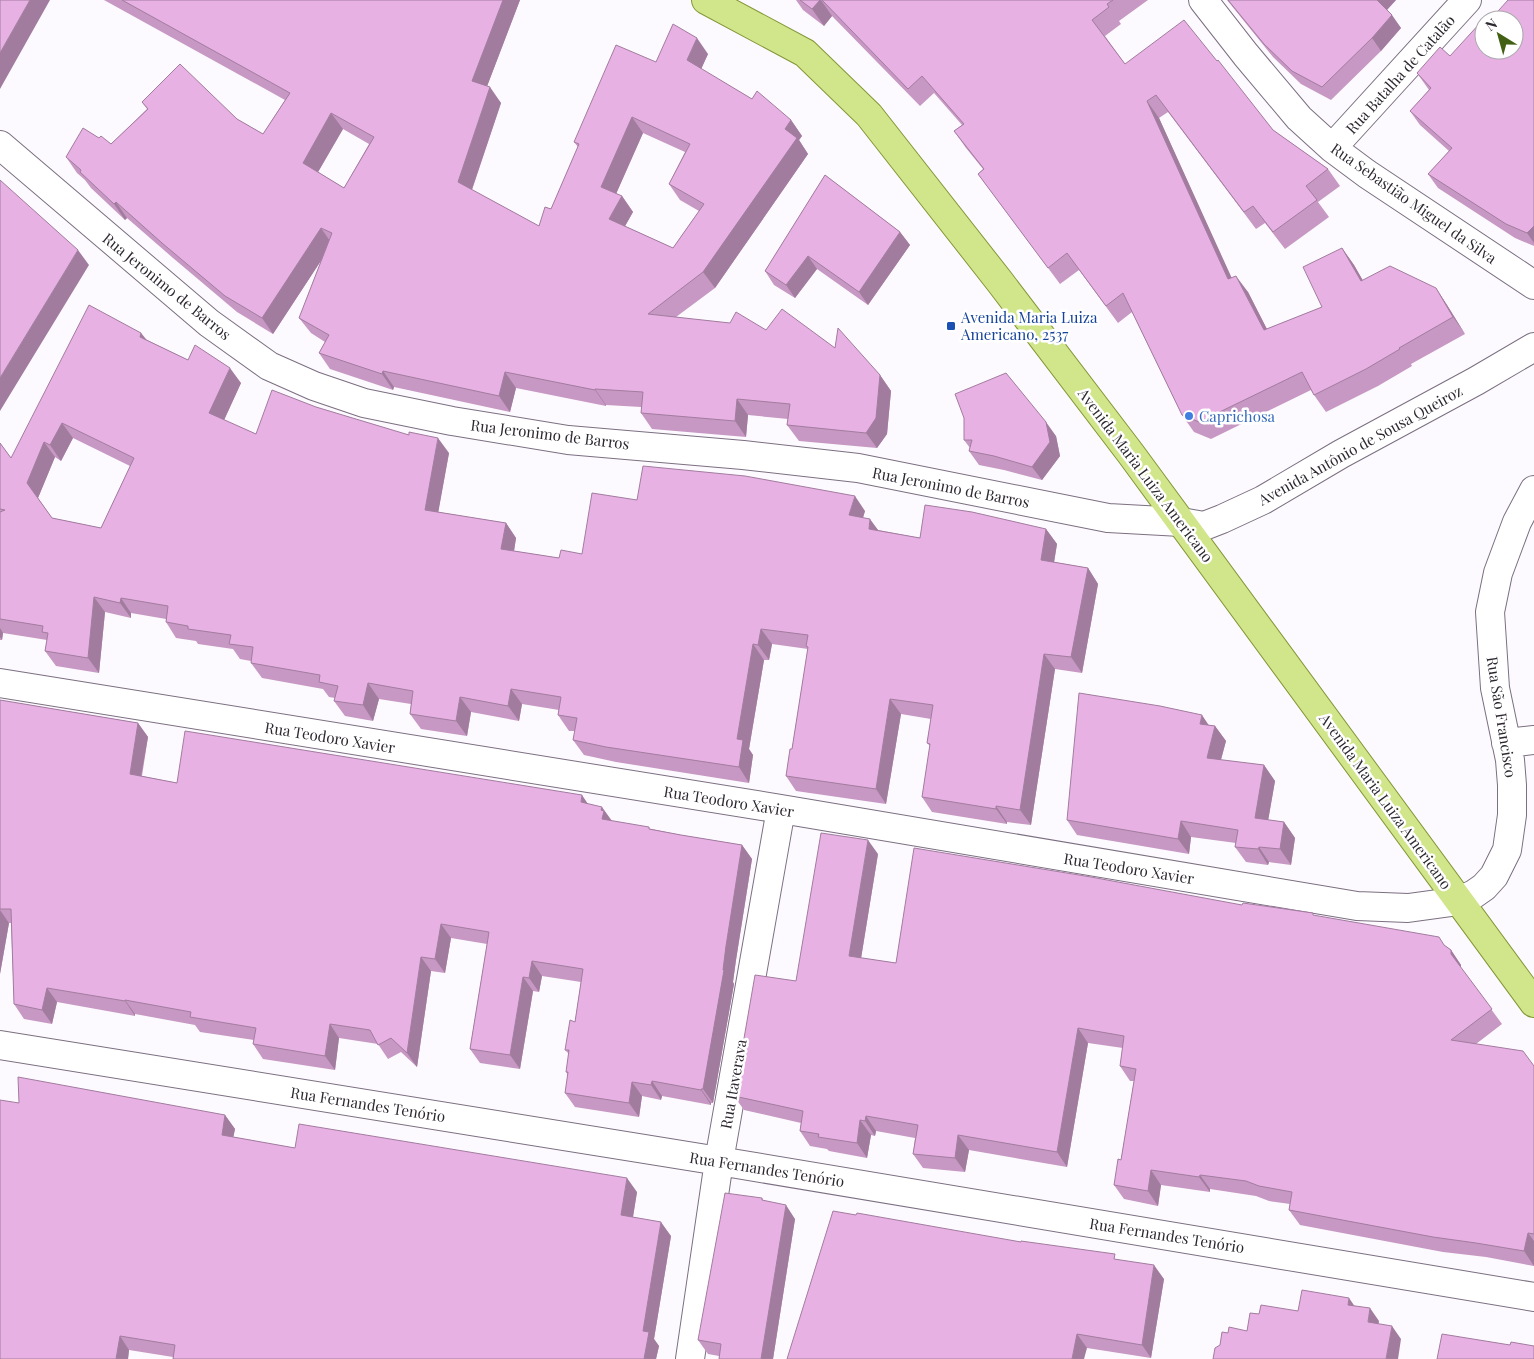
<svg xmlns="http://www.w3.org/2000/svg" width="1534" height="1359" font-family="'Playfair Display',serif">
  <rect width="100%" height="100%" fill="#fdfaff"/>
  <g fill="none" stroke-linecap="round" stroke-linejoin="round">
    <defs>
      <path id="minor" d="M 1203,0 L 1246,55 L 1299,118 L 1332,148 L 1367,174 L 1534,285
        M 0,145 L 209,323 L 269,366 L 314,386 L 364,403 L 452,421 L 568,440 L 743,455 L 858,468 L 1108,518 L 1181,522 L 1204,526 L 1222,519 L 1263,500 L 1341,454 L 1476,381 L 1534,347
        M 1332,148 L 1467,0
        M 0,683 L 781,809 L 1357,906 L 1408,908 L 1459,901 L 1474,894 L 1484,887 L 1494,876 L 1507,850 L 1512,815 L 1512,785 L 1510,760 L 1495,688 L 1490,612 L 1498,573 L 1517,522 L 1534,490
        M 1506,743 L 1534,740
        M 0,1045 L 719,1161 L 1534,1297
        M 690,1359 L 719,1161 L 781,809"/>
      <path id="major" d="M 706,0 L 805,53 L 869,115 L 1000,282 L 1131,454 L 1534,1003"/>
    </defs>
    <!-- minor casing -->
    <use href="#minor" stroke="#7b6f81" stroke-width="30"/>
    <!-- major casing -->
    <use href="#major" stroke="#849738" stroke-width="30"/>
    <!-- minor -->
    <use href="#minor" stroke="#fff" stroke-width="28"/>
    <!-- major -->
    <use href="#major" stroke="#d1e58a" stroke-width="28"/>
  </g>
  <!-- wall -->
  <path fill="#c798c3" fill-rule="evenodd" d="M 104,0 L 520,0 L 487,86 L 501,103 L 472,190 L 539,226 L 551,209 L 578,147 L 574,142 L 656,62 L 708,54 L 701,69 L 752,99 L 791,120 L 802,136 L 799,140 L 808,154 L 715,288 L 676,317 L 766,330 L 835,348 L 880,375 L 891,391 L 887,434 L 877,448 L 799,441 L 787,425 L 788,419 L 748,415 L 746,437 L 652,429 L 641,413 L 641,407 L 606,405 L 606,406 L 516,388 L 510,412 L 394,387 L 393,390 L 330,369 L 319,353 L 325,342 L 311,333 L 299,318 L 322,259 L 273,334 L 237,312 L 173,258 L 127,218 L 125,220 L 91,188 L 85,180 L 77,173 L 66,157 L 111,144 L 147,109 L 142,102 L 237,119 L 263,134 L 285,100 ZM 343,129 L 369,144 L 344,188 L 318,172 ZM 643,133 L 685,152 L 669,184 L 680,200 L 699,211 L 673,248 L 625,226 L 633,212 L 622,196 L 616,194 Z
    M 796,0 L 1148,0 L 1119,21 L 1121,24 L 1105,36 L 1125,64 L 1217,61 L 1273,130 L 1328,169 L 1340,186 L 1318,202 L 1329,217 L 1285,249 L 1265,223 L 1256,229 L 1168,112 L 1159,118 L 1231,278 L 1248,292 L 1267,329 L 1322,307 L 1342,248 L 1354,265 L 1363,281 L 1436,288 L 1447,305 L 1465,334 L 1411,364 L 1412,366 L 1378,386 L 1326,412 L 1314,395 L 1311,390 L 1211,439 L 1194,432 L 1182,415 L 1132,312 L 1118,323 L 1079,270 L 1060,284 L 978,174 L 983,169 L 966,148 L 954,131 L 962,125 L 934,93 L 920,106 L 832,16 L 824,26 L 803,10 Z
    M 1227,0 L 1396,0 L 1387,10 L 1401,28 L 1381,51 L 1331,100 L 1301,84 L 1273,57 Z
    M 1534,0 L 1534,246 L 1515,238 L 1438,188 L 1428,174 L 1449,151 L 1420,125 L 1410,111 L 1429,90 L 1417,73 L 1450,56 L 1484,50 Z
    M 825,175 L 900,232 L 910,245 L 868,305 L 817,269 L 795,298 L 774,285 L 765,271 Z
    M 141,333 L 147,340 L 188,360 L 241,383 L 224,420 L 256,434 L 316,407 L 449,453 L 438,512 L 506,523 L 516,538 L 514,551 L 559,558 L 582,554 L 637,500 L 865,511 L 863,518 L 878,530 L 920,538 L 1046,529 L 1057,544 L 1054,562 L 1088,568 L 1098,584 L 1082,673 L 1055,669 L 1031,825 L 1007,822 L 1007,824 L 932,812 L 922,797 L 930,746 L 927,743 L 931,719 L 901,714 L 886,804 L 796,791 L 786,776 L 792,749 L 808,649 L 772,644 L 769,660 L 764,660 L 749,749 L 753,755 L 749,783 L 616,762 L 584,755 L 573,740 L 575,731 L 569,731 L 558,715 L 559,710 L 522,704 L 519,721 L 471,712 L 467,736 L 421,729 L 410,714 L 411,704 L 379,699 L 373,721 L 345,716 L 334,701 L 335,698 L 329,697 L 323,689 L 262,678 L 251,663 L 251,661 L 240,659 L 233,649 L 198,644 L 196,641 L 176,638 L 166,622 L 166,619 L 131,613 L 131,618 L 105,612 L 99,673 L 56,666 L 45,651 L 47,640 L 3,633 L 2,640 L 0,640 L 0,443 L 11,458 ZM 73,438 L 130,466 L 101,528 L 52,518 L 38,498 L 55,457 L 61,461 Z
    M 1056,436 L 1060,456 L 1042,480 L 1004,470 L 979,465 L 969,451 L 970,448 L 964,440 Z
    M 0,700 L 138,723 L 148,737 L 142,776 L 177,783 L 588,804 L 612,821 L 681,835 L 742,845 L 752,859 L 736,960 L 733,982 L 734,984 L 713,1103 L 711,1103 L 711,1105 L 662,1096 L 661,1100 L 642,1096 L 639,1117 L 575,1107 L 565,1093 L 568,1075 L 566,1072 L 569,1054 L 565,1050 L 575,1022 L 581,982 L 542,976 L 539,992 L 533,991 L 520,1069 L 480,1063 L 470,1049 L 487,944 L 451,938 L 445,973 L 431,971 L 417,1067 L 401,1052 L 388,1059 L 378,1044 L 339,1038 L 335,1070 L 263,1059 L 253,1044 L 254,1040 L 200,1032 L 195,1025 L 135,1014 L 135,1016 L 57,1002 L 52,1024 L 24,1019 L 14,1004 L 11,923 L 9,923 L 0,974 Z
    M 1209,725 L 1215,726 L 1226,741 L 1221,760 L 1264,765 L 1275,781 L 1268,820 L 1284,822 L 1295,838 L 1291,865 L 1269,862 L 1268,865 L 1246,862 L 1235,847 L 1236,843 L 1191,837 L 1189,854 L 1077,835 L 1067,820 Z
    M 878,854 L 861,958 L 896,963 L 1242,905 L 1315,916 L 1444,945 L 1451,950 L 1461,965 L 1461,968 L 1502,1024 L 1476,1044 L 1534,1066 L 1534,1266 L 1486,1257 L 1443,1252 L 1300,1225 L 1289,1210 L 1290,1204 L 1269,1201 L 1256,1196 L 1210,1189 L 1210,1192 L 1161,1185 L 1158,1206 L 1124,1199 L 1114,1185 L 1121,1160 L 1134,1081 L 1130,1081 L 1120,1066 L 1123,1048 L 1088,1043 L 1067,1167 L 969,1150 L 965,1172 L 923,1168 L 913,1154 L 915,1138 L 876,1131 L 875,1136 L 871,1135 L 867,1158 L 829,1151 L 827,1149 L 810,1146 L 800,1131 L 801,1123 L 744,1110 L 734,1096 L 796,981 Z
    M 19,1103 L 225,1115 L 235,1129 L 233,1137 L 295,1148 L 637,1192 L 633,1217 L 671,1236 L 654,1339 L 659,1346 L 656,1359 L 173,1359 L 173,1357 L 129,1350 L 128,1359 L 0,1359 Z
    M 762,1198 L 763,1200 L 795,1219 L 773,1359 L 719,1359 L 719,1356 L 708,1354 L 698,1340 Z
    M 1119,1260 L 1164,1279 L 1151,1358 L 1087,1348 L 787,1359 Z"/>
  <!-- shaded-wall -->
  <path fill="#a27c9f" d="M 30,0 L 50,0 L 0,89 L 0,53 Z
    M 503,0 L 520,0 L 483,97 L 472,81 Z
    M 820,0 L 821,0 L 832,16 L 824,26 L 812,9 Z
    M 1377,0 L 1396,0 L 1385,12 Z
    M 1392,15 L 1401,28 L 1381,51 L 1372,38 Z
    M 697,38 L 708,54 L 698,76 L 687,60 Z
    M 490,87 L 501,103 L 469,198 L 458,182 Z
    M 1147,101 L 1159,118 L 1240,296 L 1228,279 Z
    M 331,113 L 343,129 L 314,179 L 303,163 Z
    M 632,117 L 643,133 L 612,203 L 601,187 Z
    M 791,120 L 802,136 L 799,140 L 808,154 L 715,288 L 703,272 L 785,129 Z
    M 622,196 L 633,212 L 620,235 L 609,219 Z
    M 116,202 L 127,218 L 125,220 L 114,204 Z
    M 1534,226 L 1534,243 L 1527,233 Z
    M 321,228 L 332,244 L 273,334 L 262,318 Z
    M 900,232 L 910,245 L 868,305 L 859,292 Z
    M 1342,248 L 1354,265 L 1373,298 L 1361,281 Z
    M 78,250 L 89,265 L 0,411 L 0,378 Z
    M 808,256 L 817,269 L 795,298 L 786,285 Z
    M 1236,276 L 1248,292 L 1276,347 L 1264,330 Z
    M 1436,288 L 1447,305 L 1465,334 L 1453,317 Z
    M 141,333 L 152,348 L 140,337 Z
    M 230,368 L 241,383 L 220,429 L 209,413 Z
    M 383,371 L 394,387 L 393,390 L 382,374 Z
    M 505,372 L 516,388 L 510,412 L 499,396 Z
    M 880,375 L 891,391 L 887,434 L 877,448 L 866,433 Z
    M 595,389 L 606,405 L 606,406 L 595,390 Z
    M 737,399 L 748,415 L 746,437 L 735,421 Z
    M 1046,422 L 1056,436 L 1060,456 L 1042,480 L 1032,467 Z
    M 62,423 L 73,438 L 61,461 L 50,445 Z
    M 438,438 L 449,453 L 436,525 L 425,510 Z
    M 44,442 L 55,457 L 38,498 L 27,483 Z
    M 855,496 L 865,511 L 859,530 L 849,515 Z
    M 870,519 L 881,534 L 869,529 Z
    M 506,523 L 516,538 L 512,564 L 501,549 Z
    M 1046,529 L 1057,544 L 1052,575 L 1041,560 Z
    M 1088,568 L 1098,584 L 1082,673 L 1071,657 Z
    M 94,597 L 105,612 L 99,673 L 88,658 Z
    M 121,598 L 131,613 L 131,618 L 120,603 Z
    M 0,628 L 3,633 L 2,640 L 0,637 Z
    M 761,629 L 772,644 L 769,660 L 758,645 Z
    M 753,644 L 764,660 L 749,749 L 753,755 L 749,783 L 739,767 L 737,739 Z
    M 1044,654 L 1055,669 L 1031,825 L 1020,810 Z
    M 368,683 L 379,699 L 373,721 L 363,705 Z
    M 511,689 L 522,704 L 519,721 L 508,706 Z
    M 460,697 L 471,712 L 467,736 L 456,721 Z
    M 890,699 L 901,714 L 886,804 L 876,789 Z
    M 1202,715 L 1212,730 L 1200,724 Z
    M 138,723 L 148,737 L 139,788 L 130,774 Z
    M 1215,726 L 1226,741 L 1217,774 L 1207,758 Z
    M 1264,765 L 1275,781 L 1266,833 L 1255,818 Z
    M 582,795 L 592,810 L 581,802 Z
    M 996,806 L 1007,822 L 1007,824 L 996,809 Z
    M 602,807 L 612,821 L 602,819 L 601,810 Z
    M 1181,821 L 1191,837 L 1189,854 L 1178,839 Z
    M 1284,822 L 1295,838 L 1291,865 L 1280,849 Z
    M 868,840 L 878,854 L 859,971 L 849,956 Z
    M 742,845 L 752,859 L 736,960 L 733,982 L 734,984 L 713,1103 L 703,1089 Z
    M 1259,847 L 1269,862 L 1268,865 L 1258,849 Z
    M 0,910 L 9,923 L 0,974 Z
    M 441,924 L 451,938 L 445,973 L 435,959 Z
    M 1451,950 L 1461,965 L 1461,968 L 1451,954 Z
    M 421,957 L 431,971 L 417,1067 L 407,1053 Z
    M 532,961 L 542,976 L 539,992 L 529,978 Z
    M 523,977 L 533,991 L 520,1069 L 510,1055 Z
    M 47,988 L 57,1002 L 52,1024 L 42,1010 Z
    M 125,1000 L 135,1014 L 135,1016 L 125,1001 Z
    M 330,1024 L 339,1038 L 335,1070 L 325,1056 Z
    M 1078,1028 L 1088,1043 L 1067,1167 L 1057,1152 Z
    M 652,1081 L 662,1096 L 661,1100 L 651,1085 Z
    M 632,1082 L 642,1096 L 639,1117 L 629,1103 Z
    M 701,1089 L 711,1103 L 711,1105 L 701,1090 Z
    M 225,1115 L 235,1129 L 231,1149 L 222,1135 Z
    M 866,1116 L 876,1131 L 875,1136 L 865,1121 Z
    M 860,1120 L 871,1135 L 867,1158 L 857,1143 Z
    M 958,1135 L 969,1150 L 965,1172 L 955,1158 Z
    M 1151,1170 L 1161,1185 L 1158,1206 L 1148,1191 Z
    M 1200,1175 L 1210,1189 L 1210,1192 L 1199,1177 Z
    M 627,1178 L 637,1192 L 631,1229 L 621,1215 Z
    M 786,1205 L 795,1219 L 773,1359 L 761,1359 Z
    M 661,1222 L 671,1236 L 654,1339 L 659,1346 L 656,1359 L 644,1359 L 643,1331 Z
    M 1528,1233 L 1534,1241 L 1534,1266 L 1524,1251 Z
    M 1154,1265 L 1164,1279 L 1151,1358 L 1142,1345 Z
    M 1349,1298 L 1358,1311 L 1348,1305 Z
    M 1370,1308 L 1379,1321 L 1377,1335 L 1368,1322 Z
    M 1392,1326 L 1401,1339 L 1398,1359 L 1386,1359 Z
    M 1077,1334 L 1087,1348 L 1084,1359 L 1072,1359 Z
    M 120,1336 L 129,1350 L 128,1359 L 116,1359 Z"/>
  <!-- building -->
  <path fill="#e7b1e3" stroke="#a27c9f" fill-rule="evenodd" d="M 0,0 L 30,0 L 0,53 Z
    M 122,0 L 503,0 L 472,81 L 490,87 L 458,182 L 539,226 L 545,207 L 551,209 L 579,144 L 574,142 L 616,45 L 656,62 L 673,24 L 697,38 L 687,60 L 752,99 L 757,91 L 791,120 L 785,129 L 797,138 L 703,272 L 648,314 L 730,323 L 736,312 L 766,330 L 782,309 L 835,348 L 838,328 L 880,375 L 876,418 L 866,433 L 787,425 L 790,404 L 737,399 L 735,421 L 641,413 L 643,392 L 595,389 L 595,390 L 505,372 L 499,396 L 383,371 L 382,374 L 319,353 L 329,335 L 299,318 L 332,233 L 321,228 L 262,318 L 225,296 L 162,243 L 116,202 L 114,204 L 80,172 L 81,170 L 66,157 L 83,128 L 99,138 L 101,136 L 111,144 L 148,109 L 142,102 L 180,64 L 237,119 L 263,134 L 290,93 ZM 331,113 L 374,137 L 344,188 L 303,163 ZM 632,117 L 690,144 L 669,184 L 704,204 L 673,248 L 609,219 L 622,196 L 601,187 Z
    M 800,0 L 820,0 L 812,9 Z
    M 822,0 L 1113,0 L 1107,4 L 1109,7 L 1092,20 L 1125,64 L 1184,20 L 1217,61 L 1218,60 L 1273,130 L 1328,169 L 1306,186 L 1317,200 L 1273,232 L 1253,206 L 1244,212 L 1156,95 L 1147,101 L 1228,279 L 1236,276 L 1264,330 L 1322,307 L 1303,267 L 1342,248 L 1361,281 L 1390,266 L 1436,288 L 1453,317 L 1399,348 L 1400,349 L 1366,369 L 1314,395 L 1302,372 L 1199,422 L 1182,415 L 1123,293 L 1106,306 L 1067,253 L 1048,268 L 978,174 L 984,169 L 954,131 L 964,124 L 922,76 L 908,89 Z
    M 1228,0 L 1377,0 L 1392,15 L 1372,38 L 1322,87 L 1292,71 L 1264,44 Z
    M 1508,0 L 1534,0 L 1534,226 L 1527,233 L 1506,224 L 1428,174 L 1452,148 L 1410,111 L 1431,88 L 1417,73 L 1440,47 L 1450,56 L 1481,22 L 1484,24 L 1484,50 L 1514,50 L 1514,20 L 1490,20 Z
    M 825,175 L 900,232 L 859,292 L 808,256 L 786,285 L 765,271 Z
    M 0,180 L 78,250 L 0,378 Z
    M 89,305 L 141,333 L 140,337 L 188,360 L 195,345 L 230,368 L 209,413 L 256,434 L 272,390 L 316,407 L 409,435 L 409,432 L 438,438 L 425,510 L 506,523 L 501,549 L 559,558 L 561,550 L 582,554 L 592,493 L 637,500 L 643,466 L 745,476 L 855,496 L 849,515 L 870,519 L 869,529 L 920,538 L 925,505 L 972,512 L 1046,529 L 1041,560 L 1088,568 L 1071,657 L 1044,654 L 1020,810 L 996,806 L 996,809 L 922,797 L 930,744 L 927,743 L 933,705 L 890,699 L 876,789 L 786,776 L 790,749 L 792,749 L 808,647 L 806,646 L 808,635 L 761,629 L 758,645 L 753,644 L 737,739 L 743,740 L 739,767 L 606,747 L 573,740 L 577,718 L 558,715 L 561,697 L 511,689 L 508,706 L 460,697 L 456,721 L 410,714 L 413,691 L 368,683 L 363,705 L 334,701 L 338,686 L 319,682 L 320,675 L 251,663 L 253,647 L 229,644 L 231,635 L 188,629 L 188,626 L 166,622 L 168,606 L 121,598 L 120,603 L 94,597 L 88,658 L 45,651 L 48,633 L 42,632 L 43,626 L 0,619 L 0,512 L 5,510 L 0,509 L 0,443 L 11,458 ZM 62,423 L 134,458 L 101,528 L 52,518 L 27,483 L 44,442 L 50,445 Z
    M 1006,373 L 1046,422 L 1050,442 L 1032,467 L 994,456 L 969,451 L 972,440 L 964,440 L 964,418 L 955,394 Z
    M 1079,693 L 1160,706 L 1202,715 L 1200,724 L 1215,726 L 1207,758 L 1264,765 L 1255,818 L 1284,822 L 1280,849 L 1259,847 L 1258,849 L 1235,847 L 1238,830 L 1181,821 L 1178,839 L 1067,820 Z
    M 0,700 L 138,723 L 130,774 L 177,783 L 185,731 L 582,795 L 581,802 L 602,807 L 601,810 L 604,811 L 602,819 L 649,827 L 649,829 L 681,835 L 742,845 L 726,946 L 723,970 L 724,970 L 703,1089 L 701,1089 L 701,1090 L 652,1081 L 651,1085 L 632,1082 L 629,1103 L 565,1093 L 568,1072 L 566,1072 L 569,1050 L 565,1050 L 570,1020 L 575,1022 L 583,969 L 532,961 L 529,978 L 523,977 L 510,1055 L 470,1049 L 489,932 L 441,924 L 435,959 L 421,957 L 407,1053 L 391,1038 L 378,1045 L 370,1030 L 330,1024 L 325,1056 L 253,1044 L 256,1028 L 190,1017 L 191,1012 L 125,1000 L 125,1001 L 47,988 L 42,1010 L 14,1004 L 11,909 L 0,909 Z
    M 821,833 L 868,840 L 849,956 L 896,963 L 914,848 L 1091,877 L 1242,905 L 1243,903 L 1313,913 L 1313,915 L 1439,937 L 1444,945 L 1451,950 L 1451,954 L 1492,1009 L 1451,1040 L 1523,1051 L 1534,1066 L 1534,1234 L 1528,1233 L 1524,1251 L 1476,1243 L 1433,1237 L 1289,1210 L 1292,1192 L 1259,1186 L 1246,1181 L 1200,1175 L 1199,1177 L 1151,1170 L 1148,1191 L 1114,1185 L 1118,1159 L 1121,1160 L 1136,1069 L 1120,1066 L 1124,1036 L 1078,1028 L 1057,1152 L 958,1135 L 955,1158 L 913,1154 L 918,1125 L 866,1116 L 865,1121 L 860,1120 L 857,1143 L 818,1137 L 819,1134 L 800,1131 L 803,1111 L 734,1096 L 755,975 L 796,981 Z
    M 18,1077 L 225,1115 L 222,1135 L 295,1148 L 299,1124 L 627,1178 L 621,1215 L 661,1222 L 643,1331 L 649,1332 L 644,1359 L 173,1359 L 175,1345 L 120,1336 L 116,1359 L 0,1359 L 0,1100 L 19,1103 Z
    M 725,1193 L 762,1198 L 762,1200 L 786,1205 L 761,1359 L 719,1359 L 721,1344 L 698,1340 Z
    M 833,1211 L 856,1215 L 857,1213 L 1021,1242 L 1021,1241 L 1115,1254 L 1114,1259 L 1154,1265 L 1142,1345 L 1077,1334 L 1072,1359 L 787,1359 Z
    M 1302,1290 L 1349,1298 L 1348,1305 L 1370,1308 L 1368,1322 L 1392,1326 L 1386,1359 L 1213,1359 L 1215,1348 L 1220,1345 L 1222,1332 L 1228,1333 L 1229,1327 L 1247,1331 L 1250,1313 L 1259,1314 L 1261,1305 L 1298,1311 Z
    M 1442,1334 L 1510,1345 L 1511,1342 L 1534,1346 L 1534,1359 L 1437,1359 Z"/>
  <!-- markers -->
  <rect fill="#1a4fb4" stroke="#fff" stroke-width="2" x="946" y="321" width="10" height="10" rx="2.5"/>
  <circle fill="#3f7fe0" stroke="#fff" stroke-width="2" cx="1189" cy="416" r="5"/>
  <g text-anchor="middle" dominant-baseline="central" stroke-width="5" stroke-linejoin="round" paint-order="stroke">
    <!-- street labels -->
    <g font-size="15" fill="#2d2830" stroke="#fff">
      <text transform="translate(1400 74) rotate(-48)">Rua Batalha de Catalão</text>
      <text transform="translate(1414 203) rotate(35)">Rua Sebastião Miguel da Silva</text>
      <text transform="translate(167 286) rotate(39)">Rua Jeronimo de Barros</text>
      <text transform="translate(550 434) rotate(7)">Rua Jeronimo de Barros</text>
      <text transform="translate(1360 445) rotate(-29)">Avenida Antônio de Sousa Queiroz</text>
      <text transform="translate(1146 475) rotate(53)">Avenida Maria Luiza Americano</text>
      <text transform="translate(951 487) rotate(11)">Rua Jeronimo de Barros</text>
      <text transform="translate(1502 717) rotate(81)">Rua São Francisco</text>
      <text transform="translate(330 737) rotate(9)">Rua Teodoro Xavier</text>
      <text transform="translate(729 801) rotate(9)">Rua Teodoro Xavier</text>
      <text transform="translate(1386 801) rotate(54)">Avenida Maria Luiza Americano</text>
      <text transform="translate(1129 868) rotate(9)">Rua Teodoro Xavier</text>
      <text transform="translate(733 1084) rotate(-80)">Rua Itaverava</text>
      <text transform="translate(368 1104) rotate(9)">Rua Fernandes Tenório</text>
      <text transform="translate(767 1169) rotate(9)">Rua Fernandes Tenório</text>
      <text transform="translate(1167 1235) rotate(9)">Rua Fernandes Tenório</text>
    </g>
    <!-- transit labels -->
    <g font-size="15" fill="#164399" stroke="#fff" text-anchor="start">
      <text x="961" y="317">Avenida Maria Luiza<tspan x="961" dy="17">Americano, 2537</tspan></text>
    </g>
    <!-- shop labels -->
    <g font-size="15" fill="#366cbe" stroke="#fff" text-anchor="start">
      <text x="1199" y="416">Caprichosa</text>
    </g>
  </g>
  <!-- north arrow -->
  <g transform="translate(1499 35) rotate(323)"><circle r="24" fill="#ffffff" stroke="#aba9ac"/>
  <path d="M0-4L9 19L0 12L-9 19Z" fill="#426014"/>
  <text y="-8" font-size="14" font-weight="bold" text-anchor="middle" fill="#2d2830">N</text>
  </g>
</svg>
